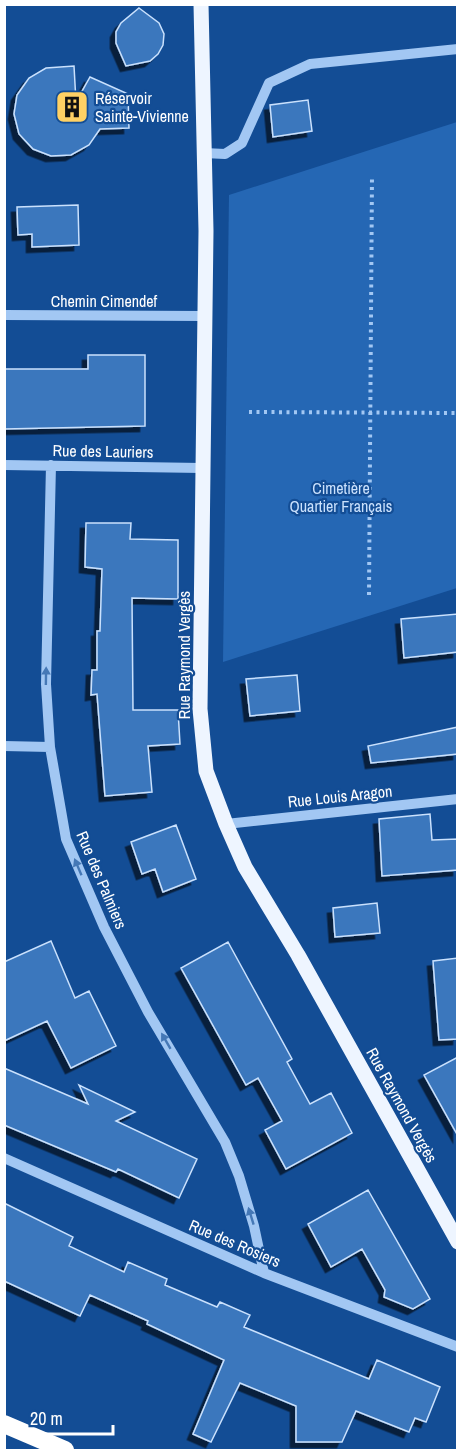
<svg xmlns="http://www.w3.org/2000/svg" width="462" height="1455" font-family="'Archivo Narrow',sans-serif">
  <defs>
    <filter id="shadow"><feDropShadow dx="-5.5" dy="5.5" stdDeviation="0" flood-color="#0009"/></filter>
  </defs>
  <rect width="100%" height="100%" fill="#134d95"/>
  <!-- green -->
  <path fill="#2567b4" d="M 457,122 L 457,588 L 223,662 L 229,195 Z"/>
  <!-- building -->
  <path fill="#3b77bd" stroke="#cae1fd" stroke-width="1.5" filter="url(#shadow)" d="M 139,8 L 159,23 L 164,34 L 163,45 L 158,54 L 150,61 L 126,66 L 116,43 L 116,32 L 121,23 Z
    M 74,66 L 76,102 L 90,77 L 128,94 L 129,128 L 100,129 L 89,145 L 71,155 L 51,156 L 33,149 L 19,134 L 14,114 L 17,95 L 29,78 L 46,68 Z
    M 308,100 L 312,131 L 273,137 L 270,105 Z
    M 78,205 L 79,245 L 32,247 L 32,234 L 18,235 L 17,207 Z
    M 88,355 L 145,355 L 145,426 L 4,429 L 4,369 L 88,369 Z
    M 86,523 L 131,523 L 130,539 L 178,540 L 178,599 L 132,598 L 133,710 L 178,710 L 180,744 L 148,746 L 152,792 L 105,796 L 97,694 L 91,695 L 92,670 L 97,670 L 97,631 L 100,631 L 102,569 L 85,567 Z
    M 458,614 L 458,652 L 404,658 L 401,619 Z
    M 297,675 L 300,711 L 250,716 L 246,679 Z
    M 458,727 L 458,754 L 371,763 L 368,746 Z
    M 430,814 L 432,840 L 458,839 L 458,870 L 382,876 L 379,819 Z
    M 176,825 L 196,879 L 163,892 L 155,869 L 142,874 L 131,842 Z
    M 377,903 L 380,933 L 335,937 L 333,908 Z
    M 51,941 L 75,998 L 89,991 L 116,1046 L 71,1068 L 47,1021 L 4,1041 L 4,962 Z
    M 228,942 L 292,1059 L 287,1062 L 310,1104 L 331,1093 L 352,1133 L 286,1169 L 265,1130 L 282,1121 L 258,1078 L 246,1085 L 181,968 Z
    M 458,958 L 458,1039 L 439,1040 L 433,961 Z
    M 458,1057 L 458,1136 L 424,1075 Z
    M 4,1068 L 88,1104 L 79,1085 L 135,1112 L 116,1121 L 197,1159 L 179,1198 L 118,1169 L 116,1172 L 4,1125 Z
    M 368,1190 L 430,1299 L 413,1309 L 384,1297 L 385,1290 L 362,1249 L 331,1267 L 308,1224 Z
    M 4,1203 L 73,1237 L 69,1246 L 124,1272 L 128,1262 L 167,1279 L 165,1285 L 217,1307 L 220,1302 L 250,1315 L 244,1327 L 369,1379 L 377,1360 L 440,1387 L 426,1422 L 415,1418 L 409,1432 L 356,1411 L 342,1442 L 296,1442 L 296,1406 L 240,1383 L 211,1442 L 193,1434 L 224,1360 L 147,1324 L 148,1321 L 90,1295 L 80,1316 L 4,1281 Z"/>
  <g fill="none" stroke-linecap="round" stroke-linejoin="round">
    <!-- path -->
    <path stroke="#a2c7f3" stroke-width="4" stroke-dasharray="3 4.5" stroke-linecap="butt" d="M 249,412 L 458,413
      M 369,595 L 372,176"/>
    <!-- minor -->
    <path stroke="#a2c7f3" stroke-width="10" d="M 204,153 L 225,154 L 242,143 L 269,83 L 310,64 L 458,49
      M 4,315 L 203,316
      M 4,465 L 202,468
      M 51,465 L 46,684 L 50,747 L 66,839 L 104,927 L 148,1012 L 225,1142 L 239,1176 L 254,1226 L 264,1273
      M 4,746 L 50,747
      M 226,824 L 458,799
      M 4,1158 L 264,1273 L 458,1347"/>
    <!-- major -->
    <path stroke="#eef5ff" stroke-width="15" d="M 201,4 L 206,231 L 200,709 L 206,771 L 226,824 L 245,867 L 298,955 L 458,1242"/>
    <!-- highway -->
    <path stroke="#fff" stroke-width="18" d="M 4,1424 L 65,1450"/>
  </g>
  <!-- one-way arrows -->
  <defs><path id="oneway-solid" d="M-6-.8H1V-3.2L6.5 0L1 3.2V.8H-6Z" transform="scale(1.5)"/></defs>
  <g fill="#4578b6">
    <use href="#oneway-solid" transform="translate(46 676) rotate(-89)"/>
    <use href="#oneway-solid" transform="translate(78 867) rotate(-113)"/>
    <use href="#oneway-solid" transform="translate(166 1041) rotate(-120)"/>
    <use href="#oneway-solid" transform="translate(251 1216) rotate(-107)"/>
  </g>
  <!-- icons -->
  <defs>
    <symbol id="building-square" viewBox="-11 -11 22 22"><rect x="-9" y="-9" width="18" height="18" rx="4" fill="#ffd164" stroke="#134d95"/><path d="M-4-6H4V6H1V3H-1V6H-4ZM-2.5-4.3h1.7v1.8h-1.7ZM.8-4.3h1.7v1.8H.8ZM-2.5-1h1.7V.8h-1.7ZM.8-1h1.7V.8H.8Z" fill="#111"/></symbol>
  </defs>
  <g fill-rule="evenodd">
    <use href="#building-square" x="53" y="88" width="38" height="38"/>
  </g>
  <g text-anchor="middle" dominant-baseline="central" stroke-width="4.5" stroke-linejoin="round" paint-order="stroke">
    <!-- poi labels -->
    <g font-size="16" fill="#fff" stroke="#134d95" text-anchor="start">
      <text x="95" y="98">Réservoir<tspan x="95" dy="18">Sainte-Vivienne</tspan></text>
    </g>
    <!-- street labels -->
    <g font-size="16" fill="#fff" stroke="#134d95">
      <text x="104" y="301">Chemin Cimendef</text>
      <text transform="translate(103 451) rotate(1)">Rue des Lauriers</text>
      <text transform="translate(184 655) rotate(-90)">Rue Raymond Vergès</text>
      <text transform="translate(340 796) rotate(-6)">Rue Louis Aragon</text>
      <text transform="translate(102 880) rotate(67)">Rue des Palmiers</text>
      <text transform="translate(402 1105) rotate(61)">Rue Raymond Vergès</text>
      <text transform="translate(235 1243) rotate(23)">Rue des Rosiers</text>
    </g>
    <!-- park labels -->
    <g font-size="16" fill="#cae1fd" stroke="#134d95">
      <text x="341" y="488">Cimetière<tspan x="341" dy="18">Quartier Français</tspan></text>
    </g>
  </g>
  <!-- border -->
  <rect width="462" height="1455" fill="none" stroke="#ffffff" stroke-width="12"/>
  <!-- scale -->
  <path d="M21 1425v9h92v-9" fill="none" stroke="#ffffff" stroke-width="3"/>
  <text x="30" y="1425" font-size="18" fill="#ffffff" stroke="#134d95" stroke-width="4.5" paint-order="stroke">20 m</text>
</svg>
